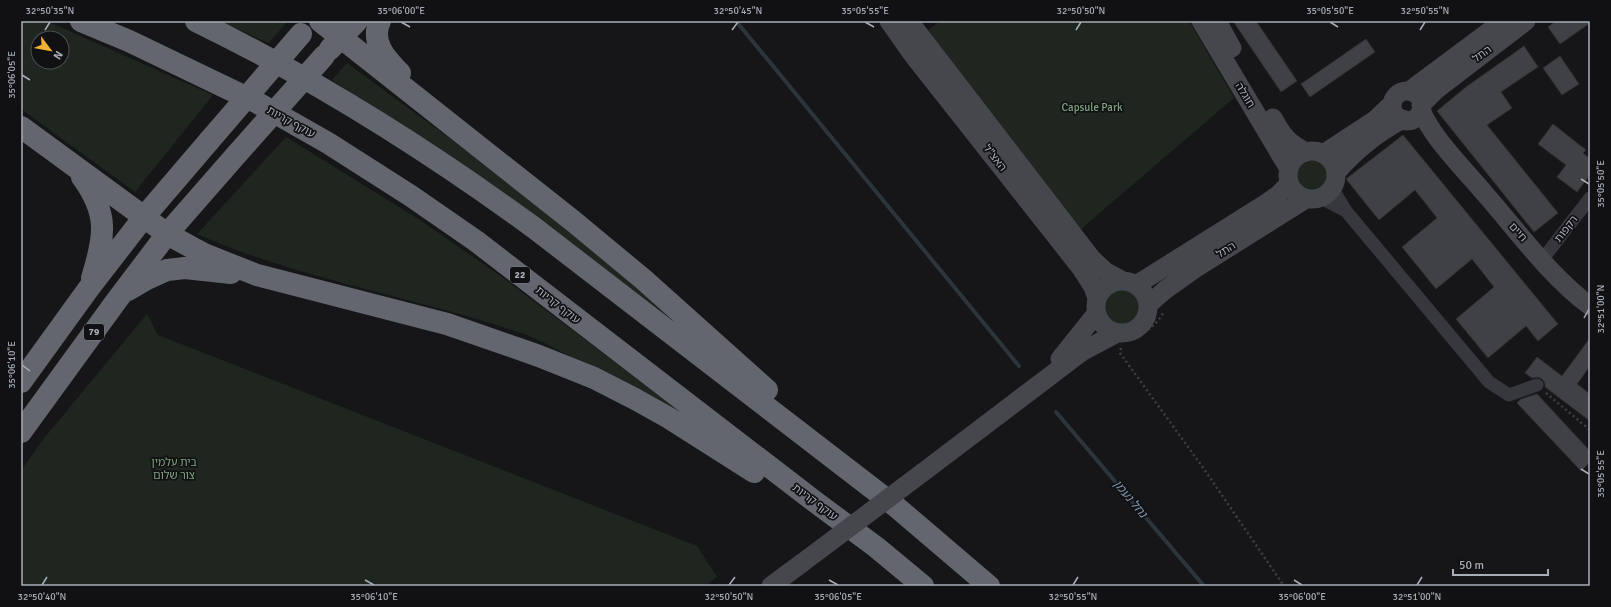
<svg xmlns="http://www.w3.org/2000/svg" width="1611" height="607" font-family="Signika,'Noto Sans Hebrew',sans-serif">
  <rect width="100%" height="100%" fill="#161618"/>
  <!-- green -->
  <path fill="#1e261f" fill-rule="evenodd" d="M 21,21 L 47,21 L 213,95 L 135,192 L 21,109 ZM 38,38 L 62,38 L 62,62 L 38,62 Z
    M 219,21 L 288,21 L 269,43 Z
    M 940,21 L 1189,21 L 1234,98 L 1080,230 L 926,32 Z
    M 347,63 C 460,146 576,228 678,324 L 512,200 L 332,80 Z
    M 286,137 L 420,220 L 499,275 L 701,427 C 657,401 613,377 568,355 C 553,348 539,339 524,334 C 416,297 301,280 197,234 Z
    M1295 175a17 17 0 1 1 34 0a17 17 0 1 1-34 0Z
    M1102 307a19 19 0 1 1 38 0a19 19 0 1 1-38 0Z
    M 147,314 L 158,335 L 697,546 L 717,577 L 705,586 L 21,586 L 21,471 L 41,442 Z"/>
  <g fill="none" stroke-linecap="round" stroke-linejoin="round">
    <!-- stream -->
    <path stroke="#2c353c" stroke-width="4" d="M 736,21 L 1019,366
      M 1056,412 L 1204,586"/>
  </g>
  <!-- building -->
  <path fill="#404145" stroke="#303034" d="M 1233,21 L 1256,21 L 1297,81 L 1281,92 Z
    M 1556,21 L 1590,21 L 1590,23 L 1560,44 L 1548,27 Z
    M 1366,39 L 1375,52 L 1310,97 L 1301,84 Z
    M 1524,46 L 1538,67 L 1501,92 L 1512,108 L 1487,125 L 1558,213 L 1534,232 L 1437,111 L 1466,87 Z
    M 1560,56 L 1579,84 L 1562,95 L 1543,68 Z
    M 1553,124 L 1586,150 L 1583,153 L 1590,159 L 1590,175 L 1577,192 L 1557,177 L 1566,165 L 1538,144 Z
    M 1403,135 L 1558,324 L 1538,341 L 1526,326 L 1488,358 L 1456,319 L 1494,287 L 1472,259 L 1436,289 L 1402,247 L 1437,218 L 1415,190 L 1379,220 L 1346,179 Z
    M 1590,338 L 1590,366 L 1577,384 L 1590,394 L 1590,421 L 1545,387 L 1545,383 L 1542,379 L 1538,377 L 1532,378 L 1525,373 L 1537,357 L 1562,376 Z
    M 1537,394 L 1590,451 L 1590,462 L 1581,471 L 1517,403 L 1521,399 Z"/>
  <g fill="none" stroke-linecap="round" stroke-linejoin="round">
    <!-- path -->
    <path stroke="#3d3f44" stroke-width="2.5" stroke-dasharray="2 3" stroke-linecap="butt" d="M 1131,340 C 1143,334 1157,325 1163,313
      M 1121,348 L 1120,353 L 1204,469 L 1284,586
      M 1546,393 L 1590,430"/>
    <!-- street -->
    <path stroke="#37383d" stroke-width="13" d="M 1332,188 L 1346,211 L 1489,382 L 1509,395 L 1537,385
      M 1321,198 L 1346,211
      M 1542,260 L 1590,198"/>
    <!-- secondary -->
    <path stroke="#45474d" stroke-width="19" d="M 889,21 L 913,55 L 1081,268 L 1093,287 L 1097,298
      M 909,21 L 1092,259 L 1106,272 L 1121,280
      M 1201,21 L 1289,169
      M 1217,21 L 1232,48
      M 1409,91 L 1503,21
      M1392 106a15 15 0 1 1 30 0a15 15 0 1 1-30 0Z
      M 1421,105 L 1436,90 L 1526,21
      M 1421,110 C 1432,138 1466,171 1486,195 C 1519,233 1550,276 1590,306
      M 1273,118 C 1282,135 1288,143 1306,152
      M1288 175a24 24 0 1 1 48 0a24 24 0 1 1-48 0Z
      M 1323,154 L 1375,120 L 1392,104
      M 1336,173 C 1353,152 1378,132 1403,119
      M1096 307a26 26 0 1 1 52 0a26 26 0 1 1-52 0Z
      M 1136,285 L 1265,204 L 1278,195 L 1289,184
      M 1148,305 L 1165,290 L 1196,268 L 1306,199
      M 1060,359 L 1096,314
      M 922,473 L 1083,351 L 1117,333
      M 771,586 L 802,563"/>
    <!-- highway -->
    <path stroke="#63666e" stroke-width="22" d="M 81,21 L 129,41 L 256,102 L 328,143 L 411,196 L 476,241 L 814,501 L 876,547 L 923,586
      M 196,21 C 315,79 426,149 533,227 L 894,505 L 989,586
      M 320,21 L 573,221 L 643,279 L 767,390
      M 380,21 C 370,42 386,59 400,73
      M 330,49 L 357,21
      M 21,127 L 144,217 L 167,234 L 204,254 L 257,275 L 447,324 L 539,356 L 594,378 L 635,399 L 669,418 L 754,472
      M 82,177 C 109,214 105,236 92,278
      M 128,290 L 147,279 L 167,270 L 185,268 L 231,273
      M 21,382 L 89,288 L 144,217 L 209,141
      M 21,432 L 117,300 L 167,234 L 237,154"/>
    <!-- secondary-bridge -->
    <path stroke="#45474d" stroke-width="19" d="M 802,563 L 922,473"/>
    <!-- highway-bridge -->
    <path stroke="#63666e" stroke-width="22" d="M 209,141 L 301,34
      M 237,154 L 324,56"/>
  </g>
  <!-- ticks -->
  <path fill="none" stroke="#a8adb8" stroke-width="1.5" d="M 401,22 L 410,27M 865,22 L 874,27M 1330,22 L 1338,27M 45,30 L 50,22M 732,30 L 738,22M 1076,30 L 1081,22M 1420,30 L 1425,22M 22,75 L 30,80M 1581,179 L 1589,184M 1584,318 L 1589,309M 22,365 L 30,371M 1581,469 L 1589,474M 365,580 L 374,585M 829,580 L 838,585M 1294,580 L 1302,585M 42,585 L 47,577M 729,585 L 735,577M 1073,585 L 1078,577M 1417,585 L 1422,577"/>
  <g text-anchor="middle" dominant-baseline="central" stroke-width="3.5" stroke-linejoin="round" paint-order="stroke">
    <!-- shield labels -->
    <g fill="#111113" stroke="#7b7e86" stroke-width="1">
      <rect x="510" y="267" width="20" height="16" rx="3"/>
      <rect x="84" y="324" width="20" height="16" rx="3"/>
    </g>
    <g font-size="10" font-weight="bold" fill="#a8adb8">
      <text x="520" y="275">22</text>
      <text x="94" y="332">79</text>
    </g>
    <!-- street labels -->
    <g font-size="11" fill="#a8adb8" stroke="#111113">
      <text transform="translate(1482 54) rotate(-37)">התל</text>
      <text transform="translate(1245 95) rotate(59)">חוגלה</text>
      <text transform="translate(291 122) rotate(29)">עוקף קריות</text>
      <text transform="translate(995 158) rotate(52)">האצ"ל</text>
      <text transform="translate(1566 229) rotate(-52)">רקפות</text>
      <text transform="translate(1518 232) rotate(49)">חיים</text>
      <text transform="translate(1226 250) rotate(-32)">התל</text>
      <text transform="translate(558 305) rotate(38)">עוקף קריות</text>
      <text transform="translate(815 502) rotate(37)">עוקף קריות</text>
    </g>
    <!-- park labels -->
    <g font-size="11" fill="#7fa381" stroke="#111113">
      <text x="1092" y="107">Capsule Park</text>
      <text x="174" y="462">בית עלמין<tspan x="174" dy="13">צור שלום</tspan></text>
    </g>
    <!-- water labels -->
    <g font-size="12" font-style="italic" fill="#7f9bb3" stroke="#111113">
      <text transform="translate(1130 499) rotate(50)">נחל נעמן</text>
    </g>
  </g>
  <!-- border -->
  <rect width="1611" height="607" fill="none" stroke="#111113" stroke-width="44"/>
  <!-- north arrow -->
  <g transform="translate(50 50) rotate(122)"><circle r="19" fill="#111113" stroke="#4d4f55"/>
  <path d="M0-3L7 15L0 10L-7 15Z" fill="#f2b134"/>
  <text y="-6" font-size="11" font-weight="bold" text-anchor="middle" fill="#a8adb8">N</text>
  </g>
  <!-- scale -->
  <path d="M1453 569v6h95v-6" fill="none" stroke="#a8adb8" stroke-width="2"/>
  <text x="1459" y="569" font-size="12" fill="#a8adb8" stroke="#111113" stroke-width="3" paint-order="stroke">50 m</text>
  <rect x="22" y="22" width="1567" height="563" fill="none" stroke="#a8adb8" stroke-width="1.5"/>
  <g font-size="10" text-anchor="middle" fill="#a8adb8">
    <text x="50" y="14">32°50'35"N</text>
    <text x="401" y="14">35°06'00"E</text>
    <text x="738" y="14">32°50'45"N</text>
    <text x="865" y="14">35°05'55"E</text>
    <text x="1081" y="14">32°50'50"N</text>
    <text x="1330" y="14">35°05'50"E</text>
    <text x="1425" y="14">32°50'55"N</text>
    <text transform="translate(11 75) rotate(-90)" y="4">35°06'05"E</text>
    <text transform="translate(1600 184) rotate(-90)" y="4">35°05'50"E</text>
    <text transform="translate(1600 309) rotate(-90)" y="4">32°51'00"N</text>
    <text transform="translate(11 365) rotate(-90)" y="4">35°06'10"E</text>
    <text transform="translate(1600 474) rotate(-90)" y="4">35°05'55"E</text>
    <text x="42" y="600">32°50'40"N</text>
    <text x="374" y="600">35°06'10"E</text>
    <text x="729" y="600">32°50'50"N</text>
    <text x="838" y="600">35°06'05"E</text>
    <text x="1073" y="600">32°50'55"N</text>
    <text x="1302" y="600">35°06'00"E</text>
    <text x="1417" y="600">32°51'00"N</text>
  </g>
</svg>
